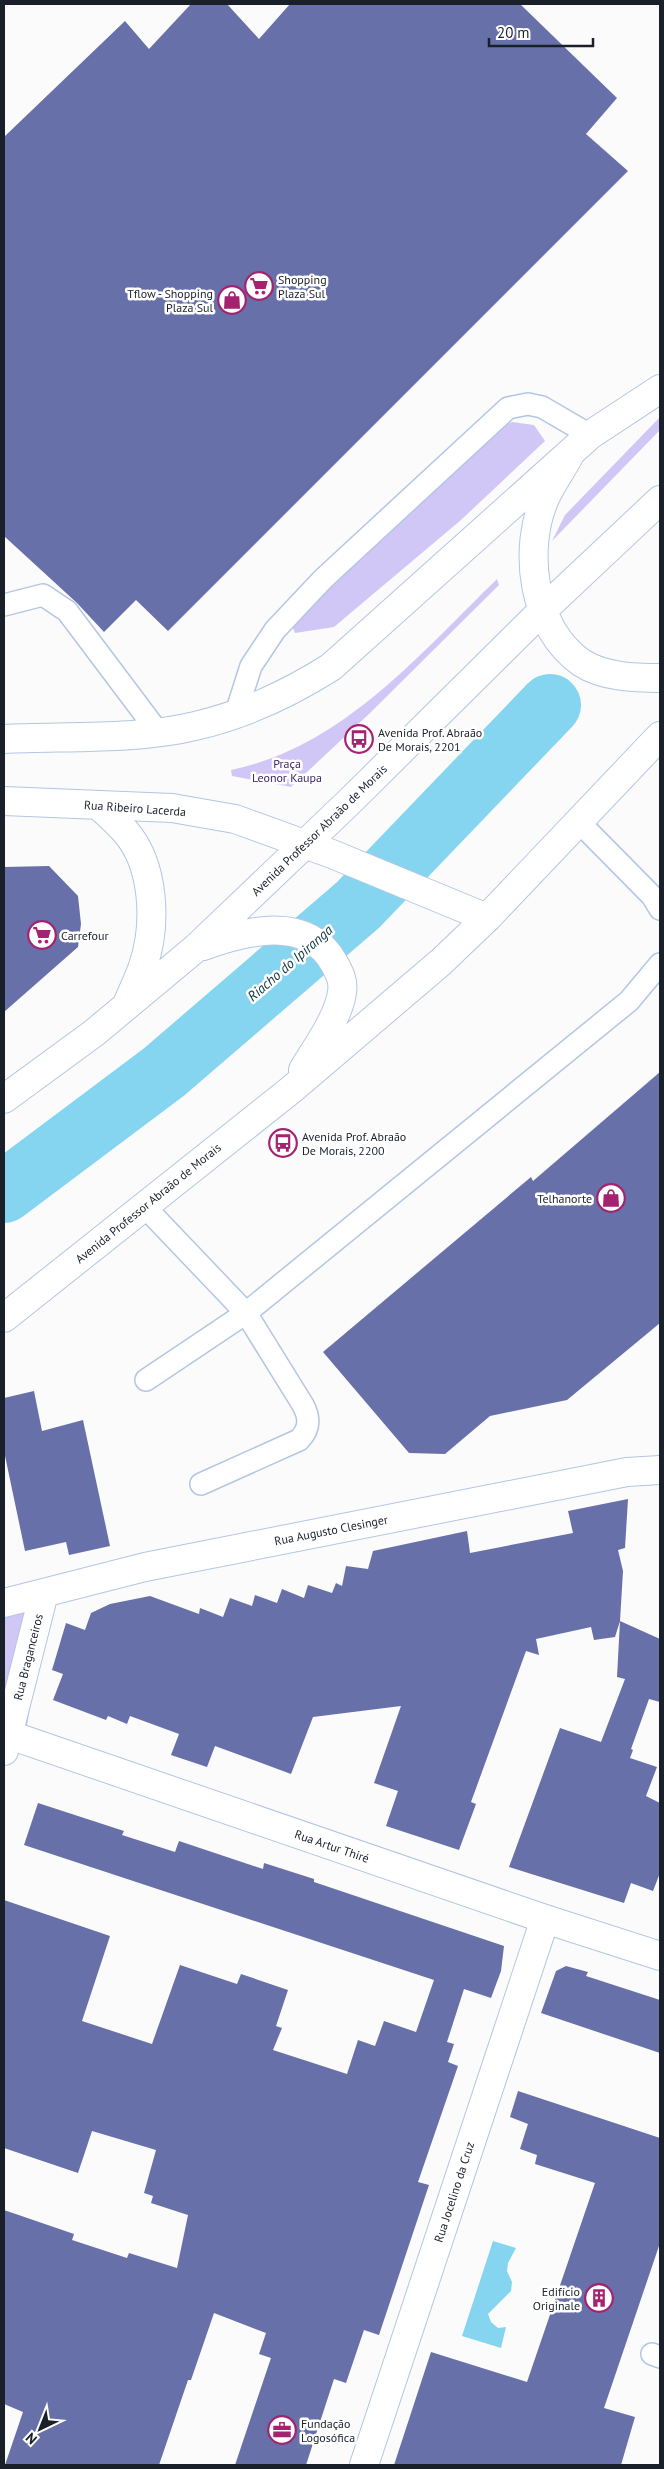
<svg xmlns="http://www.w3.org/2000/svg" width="664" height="2469" font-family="'PT Sans',sans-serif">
  <rect width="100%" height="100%" fill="#fbfbfb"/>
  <!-- green -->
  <path fill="#d1c7f6" d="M 660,417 L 660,430 L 552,541 L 565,515 Z
    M 512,422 L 534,425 L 545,441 L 461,520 L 334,627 L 295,633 L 290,622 L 501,427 Z
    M 497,579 L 499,585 L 369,714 L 291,787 L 232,776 L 231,770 C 342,747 419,655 497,579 Z
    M 48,1595 L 24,1745 L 4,1737 L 4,1607 Z"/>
  <!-- water -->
  <path fill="#85d5f0" d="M 493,2241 L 516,2248 L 508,2263 L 507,2271 L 512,2282 L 511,2291 L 488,2314 L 491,2322 L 498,2328 L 506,2327 L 501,2348 L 462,2336 Z"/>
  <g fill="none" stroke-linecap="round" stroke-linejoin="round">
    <!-- river -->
    <path stroke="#85d5f0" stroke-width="62" d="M 4,1192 L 164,1072 L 358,905 L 550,705"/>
  </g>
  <!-- building -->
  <path fill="#6770a8" d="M 191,4 L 227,4 L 259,39 L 290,4 L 520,4 L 617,98 L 586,134 L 628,171 L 168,631 L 136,600 L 104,632 L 77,603 L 4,536 L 4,137 L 125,21 L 149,49 Z
    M 49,866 L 78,896 L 81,924 L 78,947 L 4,1012 L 4,867 Z
    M 660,1072 L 660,1323 L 567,1400 L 490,1416 L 445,1454 L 409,1453 L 323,1352 L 531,1177 L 533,1181 Z
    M 34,1391 L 42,1431 L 83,1420 L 110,1546 L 69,1555 L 66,1542 L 25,1551 L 4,1451 L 4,1398 Z
    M 628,1499 L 625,1548 L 618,1550 L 623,1571 L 620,1621 L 660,1639 L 660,1702 L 649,1699 L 631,1749 L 633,1750 L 630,1758 L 657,1767 L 646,1796 L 660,1803 L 660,1873 L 653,1891 L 631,1883 L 624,1903 L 509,1867 L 560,1728 L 601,1742 L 625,1679 L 617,1677 L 620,1621 L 615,1637 L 594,1640 L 591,1627 L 536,1639 L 539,1655 L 526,1651 L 471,1802 L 476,1804 L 459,1850 L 386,1826 L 398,1791 L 374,1783 L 401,1706 L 313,1717 L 291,1774 L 215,1746 L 207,1767 L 171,1755 L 179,1734 L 130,1716 L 127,1724 L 108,1716 L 106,1720 L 53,1700 L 63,1674 L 52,1670 L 66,1623 L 85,1630 L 91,1613 L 110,1604 L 150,1596 L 199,1614 L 200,1608 L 223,1617 L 230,1598 L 252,1606 L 255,1595 L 277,1603 L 282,1589 L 304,1598 L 308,1585 L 332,1593 L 336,1583 L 342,1586 L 346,1566 L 368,1569 L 373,1551 L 467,1531 L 470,1553 L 573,1533 L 568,1511 Z
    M 38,1803 L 124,1831 L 122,1835 L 175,1852 L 179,1841 L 263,1869 L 264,1863 L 314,1879 L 314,1882 L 504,1946 L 501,1971 L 491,1998 L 464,1989 L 447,2042 L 454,2044 L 448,2062 L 458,2066 L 418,2182 L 429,2185 L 379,2335 L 364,2330 L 346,2383 L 334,2379 L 306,2465 L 235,2465 L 271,2358 L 259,2354 L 266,2333 L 214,2313 L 191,2380 L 188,2380 L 159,2465 L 5,2465 L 23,2412 L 4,2404 L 4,2210 L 74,2234 L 72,2240 L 127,2258 L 129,2253 L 177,2268 L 188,2215 L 151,2203 L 153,2196 L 144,2193 L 156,2150 L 92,2131 L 78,2173 L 4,2148 L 4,1900 L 110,1936 L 82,2021 L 152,2044 L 180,1965 L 237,1984 L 241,1974 L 288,1990 L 276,2026 L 282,2028 L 273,2050 L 347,2074 L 358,2040 L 375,2046 L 384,2021 L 416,2032 L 434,1980 L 24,1845 Z
    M 566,1966 L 588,1972 L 586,1976 L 660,2000 L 660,2053 L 541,2013 L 556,1971 Z
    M 518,2091 L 660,2138 L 660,2243 L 604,2408 L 635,2417 L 621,2465 L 394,2465 L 431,2352 L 527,2382 L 595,2183 L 535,2164 L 537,2155 L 520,2149 L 528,2124 L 510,2117 Z"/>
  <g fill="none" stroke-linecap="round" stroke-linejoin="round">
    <defs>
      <path id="service" d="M 4,605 L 43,595 L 67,611 L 158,732
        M 236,713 L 251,666 L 275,630 L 323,579 L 508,408 L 528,404 L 542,407 L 590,435
        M 578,821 L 652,896 L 660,909
        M 144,1206 L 246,1313 L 629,1001 L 660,964
        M 146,1380 L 246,1313 L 303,1405 C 310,1418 310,1429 299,1440 L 201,1484
        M 652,2354 L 660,2357"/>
      <path id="minor" d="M 4,1603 L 145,1567 L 627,1472 L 660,1470
        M 4,1733 L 545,1919 L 660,1956
        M 4,1751 L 44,1593
        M 364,2465 L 545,1919"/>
      <path id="tertiary" d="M 4,739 C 63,736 139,740 195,726 C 243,715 290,693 331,667 L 590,435 L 660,389
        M 4,801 L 172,808 L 235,819 L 332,854 L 487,918"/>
      <path id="primary" d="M 569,456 C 562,469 553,482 546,496 C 522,548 532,629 582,663 C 604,677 635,678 660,678
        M 98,805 C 107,813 117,822 125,831 C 155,865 157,925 143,966 C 139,978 133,990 128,1002
        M 203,946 C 245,931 307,914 334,963 C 339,972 344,981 342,992 C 339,1017 316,1048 303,1070
        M 4,1099 L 94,1033 L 196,948 L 347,804 L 543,610 L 660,500
        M 4,1318 L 292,1089 L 441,962 L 487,918 L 660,736"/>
    </defs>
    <!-- service casing -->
    <use href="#service" stroke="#b3c6e2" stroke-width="24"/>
    <!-- minor casing -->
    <use href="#minor" stroke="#b3c6e2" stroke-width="30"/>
    <!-- tertiary casing -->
    <use href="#tertiary" stroke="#b3c6e2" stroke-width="30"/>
    <!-- primary casing -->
    <use href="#primary" stroke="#b3c6e2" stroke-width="30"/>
    <!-- service -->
    <use href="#service" stroke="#fff" stroke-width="21"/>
    <!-- minor -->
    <use href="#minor" stroke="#fff" stroke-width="28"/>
    <!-- tertiary -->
    <use href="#tertiary" stroke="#fff" stroke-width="28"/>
    <!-- primary -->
    <use href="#primary" stroke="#fff" stroke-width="28"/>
  </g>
  <!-- icons -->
  <defs>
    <symbol id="supermarket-ring" viewBox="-11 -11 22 22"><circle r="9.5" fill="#fff" stroke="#a52270" stroke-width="1.5"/><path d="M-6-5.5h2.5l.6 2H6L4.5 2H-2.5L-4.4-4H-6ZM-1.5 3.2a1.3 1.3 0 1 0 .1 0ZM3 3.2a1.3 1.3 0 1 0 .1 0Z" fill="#a52270"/></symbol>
    <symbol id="shop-ring" viewBox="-11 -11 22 22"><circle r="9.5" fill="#fff" stroke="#a52270" stroke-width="1.5"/><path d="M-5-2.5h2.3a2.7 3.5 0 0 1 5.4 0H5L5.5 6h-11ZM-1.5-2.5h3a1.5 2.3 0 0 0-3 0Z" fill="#a52270"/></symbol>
    <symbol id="bus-ring" viewBox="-11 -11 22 22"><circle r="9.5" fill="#fff" stroke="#a52270" stroke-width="1.5"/><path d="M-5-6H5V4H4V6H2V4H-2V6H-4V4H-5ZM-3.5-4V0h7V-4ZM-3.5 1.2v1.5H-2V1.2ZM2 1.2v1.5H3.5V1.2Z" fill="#a52270"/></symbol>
    <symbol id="building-ring" viewBox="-11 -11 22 22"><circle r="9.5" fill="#fff" stroke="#a52270" stroke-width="1.5"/><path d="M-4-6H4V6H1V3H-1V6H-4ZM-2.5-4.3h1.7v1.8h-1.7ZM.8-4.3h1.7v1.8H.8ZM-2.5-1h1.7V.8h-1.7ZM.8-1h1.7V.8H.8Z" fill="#a52270"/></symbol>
    <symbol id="office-ring" viewBox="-11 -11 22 22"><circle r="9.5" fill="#fff" stroke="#a52270" stroke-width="1.5"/><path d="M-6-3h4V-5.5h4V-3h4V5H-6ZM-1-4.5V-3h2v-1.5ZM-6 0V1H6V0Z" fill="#a52270"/></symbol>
  </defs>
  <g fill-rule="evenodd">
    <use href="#supermarket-ring" x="243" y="270" width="32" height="32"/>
    <use href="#shop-ring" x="216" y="284" width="32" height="32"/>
    <use href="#bus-ring" x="343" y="723" width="32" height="32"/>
    <use href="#supermarket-ring" x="26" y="919" width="32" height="32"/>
    <use href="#bus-ring" x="267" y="1127" width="32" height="32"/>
    <use href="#shop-ring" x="595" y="1182" width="32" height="32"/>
    <use href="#building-ring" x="583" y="2282" width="32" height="32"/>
    <use href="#office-ring" x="266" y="2414" width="32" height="32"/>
  </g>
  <g text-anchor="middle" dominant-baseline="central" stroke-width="5" stroke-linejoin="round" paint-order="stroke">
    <!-- poi labels -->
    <g font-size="12" fill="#19202a" stroke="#fff" text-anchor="start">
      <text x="278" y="279">Shopping<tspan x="278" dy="14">Plaza Sul</tspan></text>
      <text x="213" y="293" text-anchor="end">Tflow - Shopping<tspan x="213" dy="14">Plaza Sul</tspan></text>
      <text x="378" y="732">Avenida Prof. Abraão<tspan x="378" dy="14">De Morais, 2201</tspan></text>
      <text x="61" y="935">Carrefour</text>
      <text x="302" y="1136">Avenida Prof. Abraão<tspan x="302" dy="14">De Morais, 2200</tspan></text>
      <text x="592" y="1198" text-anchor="end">Telhanorte</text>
      <text x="580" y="2291" text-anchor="end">Edifício<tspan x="580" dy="14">Originale</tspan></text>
      <text x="301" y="2423">Fundação<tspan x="301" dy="14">Logosófica</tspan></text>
    </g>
    <!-- park labels -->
    <g font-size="12" fill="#3d266d" stroke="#fff">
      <text x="287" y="763">Praça<tspan x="287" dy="14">Leonor Kaupa</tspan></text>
    </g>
    <!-- street labels -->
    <g font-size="12" fill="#19202a" stroke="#fff">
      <text transform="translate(135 808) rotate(4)">Rua Ribeiro Lacerda</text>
      <text transform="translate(319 830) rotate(-44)">Avenida Professor Abraão de Morais</text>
      <text transform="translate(148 1203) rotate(-39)">Avenida Professor Abraão de Morais</text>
      <text transform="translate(331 1530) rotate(-11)">Rua Augusto Clesinger</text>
      <text transform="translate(28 1657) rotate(-76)">Rua Braganceiros</text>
      <text transform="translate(332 1846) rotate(19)">Rua Artur Thiré</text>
      <text transform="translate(454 2192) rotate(-72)">Rua Jocelino da Cruz</text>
    </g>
    <!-- water labels -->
    <g font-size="14" font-style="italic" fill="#0d333f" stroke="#fff">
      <text transform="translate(290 963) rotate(-41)">Riacho do Ipiranga</text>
    </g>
  </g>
  <!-- border -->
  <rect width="664" height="2469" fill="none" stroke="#19202a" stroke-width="10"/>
  <!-- north arrow -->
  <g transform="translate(40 2429) rotate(223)" stroke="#ffffff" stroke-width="4" paint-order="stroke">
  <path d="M0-4L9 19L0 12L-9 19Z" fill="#19202a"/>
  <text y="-8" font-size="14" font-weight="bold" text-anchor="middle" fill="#19202a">N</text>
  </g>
  <!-- scale -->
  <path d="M489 38v8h104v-8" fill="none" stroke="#19202a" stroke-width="2.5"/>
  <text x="497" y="38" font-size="15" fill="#19202a" stroke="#ffffff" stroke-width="4" paint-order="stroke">20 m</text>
</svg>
